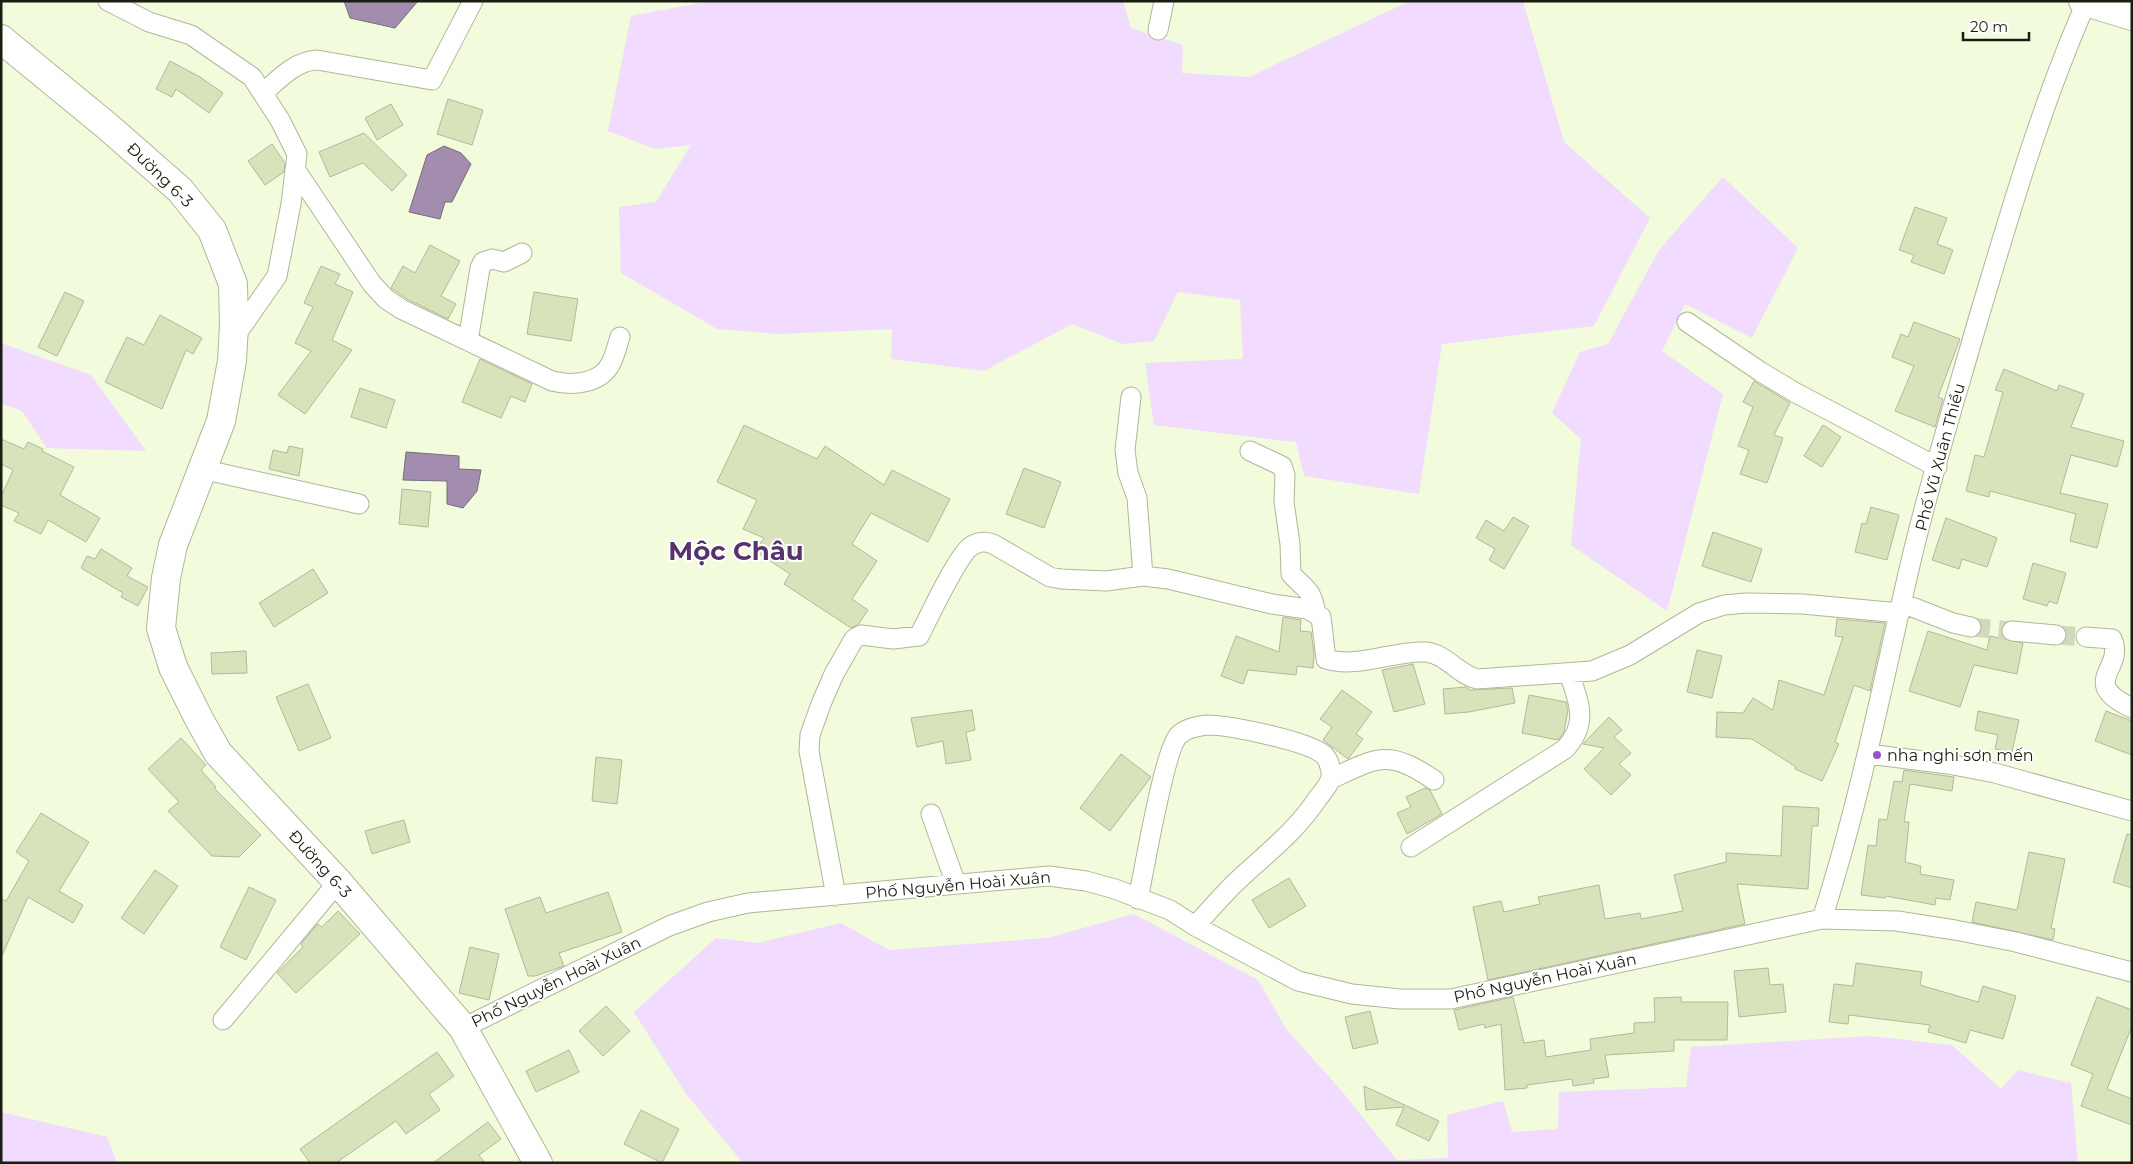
<svg xmlns="http://www.w3.org/2000/svg" width="2133" height="1164" font-family="Montserrat,sans-serif">
  <rect width="100%" height="100%" fill="#f2fbdb"/>
  <!-- green -->
  <path fill="#f1dbff" d="M 711,1 L 1123,1 L 1131,28 L 1183,45 L 1182,73 L 1249,77 L 1410,1 L 1523,1 L 1564,142 L 1650,218 L 1594,326 L 1442,344 L 1419,494 L 1304,476 L 1296,442 L 1154,425 L 1145,363 L 1243,359 L 1240,300 L 1178,292 L 1154,341 L 1123,344 L 1072,324 L 984,371 L 891,359 L 892,329 L 778,334 L 717,329 L 621,273 L 619,207 L 656,202 L 691,145 L 655,149 L 608,131 L 631,16 Z
    M 1723,177 L 1798,248 L 1752,338 L 1685,304 L 1662,351 L 1723,394 L 1667,611 L 1571,545 L 1581,439 L 1552,413 L 1580,352 L 1608,344 L 1659,250 Z
    M 1,343 L 91,375 L 146,451 L 47,448 L 22,411 L 1,403 Z
    M 1134,914 L 1258,980 L 1287,1030 L 1340,1089 L 1397,1160 L 1448,1158 L 1447,1115 L 1503,1101 L 1512,1132 L 1558,1129 L 1559,1092 L 1686,1087 L 1691,1047 L 1870,1036 L 1952,1045 L 2001,1089 L 2018,1070 L 2071,1083 L 2078,1163 L 743,1163 L 686,1094 L 634,1012 L 716,938 L 758,943 L 841,923 L 889,950 L 1047,938 Z
    M 1,1112 L 107,1137 L 117,1163 L 1,1163 Z"/>
  <!-- water -->
  <path fill="#a28dae" stroke="#796b7f" d="M 344,1 L 418,1 L 395,28 L 350,18 Z
    M 444,146 L 461,153 L 471,164 L 452,202 L 445,202 L 440,219 L 409,212 L 427,155 Z
    M 406,452 L 459,456 L 459,469 L 481,470 L 477,491 L 463,508 L 447,504 L 447,481 L 403,480 Z"/>
  <!-- building -->
  <path fill="#d8e3bb" stroke="#b1b99b" d="M 170,61 L 200,77 L 223,93 L 209,113 L 176,89 L 172,97 L 156,89 Z
    M 448,99 L 483,110 L 472,145 L 437,134 Z
    M 391,104 L 403,125 L 377,140 L 365,118 Z
    M 364,133 L 407,175 L 392,191 L 363,163 L 330,177 L 319,152 Z
    M 272,144 L 285,163 L 284,172 L 265,185 L 248,161 Z
    M 1915,207 L 1947,218 L 1937,244 L 1953,250 L 1944,274 L 1911,262 L 1914,255 L 1899,250 Z
    M 430,245 L 460,261 L 441,296 L 456,304 L 448,319 L 407,299 L 391,288 L 403,266 L 415,273 Z
    M 321,266 L 340,274 L 335,284 L 353,292 L 332,340 L 352,350 L 305,414 L 278,395 L 311,351 L 295,343 L 313,307 L 304,303 Z
    M 65,292 L 84,301 L 57,356 L 38,347 Z
    M 534,292 L 578,299 L 571,341 L 527,334 Z
    M 160,315 L 202,338 L 193,354 L 186,350 L 162,409 L 105,382 L 127,337 L 144,345 Z
    M 1914,322 L 1960,339 L 1938,397 L 1943,399 L 1935,427 L 1895,411 L 1914,366 L 1892,357 L 1901,334 L 1908,337 Z
    M 480,359 L 532,384 L 525,402 L 511,396 L 501,418 L 462,402 Z
    M 2004,369 L 2057,391 L 2059,385 L 2084,394 L 2071,427 L 2124,441 L 2117,467 L 2071,455 L 2060,493 L 2108,504 L 2097,548 L 2070,541 L 2076,514 L 1990,491 L 1989,497 L 1966,491 L 1975,455 L 1984,457 L 2003,392 L 1995,390 Z
    M 1754,381 L 1790,403 L 1774,435 L 1783,438 L 1767,483 L 1740,474 L 1749,450 L 1738,446 L 1753,407 L 1743,402 Z
    M 360,388 L 395,400 L 386,428 L 351,417 Z
    M 744,425 L 817,459 L 825,446 L 884,485 L 892,470 L 950,499 L 928,542 L 871,513 L 852,544 L 877,561 L 852,599 L 868,610 L 858,625 L 851,628 L 784,584 L 790,574 L 755,551 L 764,538 L 743,529 L 757,500 L 717,482 Z
    M 1823,425 L 1841,437 L 1822,467 L 1804,456 Z
    M 1,439 L 24,449 L 28,442 L 43,449 L 42,451 L 74,467 L 60,495 L 100,518 L 86,542 L 48,520 L 41,534 L 14,521 L 19,513 L 1,505 L 1,497 L 13,470 L 1,464 Z
    M 289,446 L 303,449 L 299,476 L 269,469 L 273,450 L 287,453 Z
    M 1024,468 L 1061,482 L 1044,528 L 1006,514 Z
    M 402,489 L 431,492 L 428,527 L 399,524 Z
    M 1871,507 L 1899,515 L 1887,560 L 1855,552 L 1862,523 L 1866,524 Z
    M 1513,517 L 1529,526 L 1504,569 L 1489,560 L 1495,549 L 1476,538 L 1486,520 L 1504,531 Z
    M 1946,518 L 1997,538 L 1987,567 L 1962,559 L 1959,569 L 1932,560 Z
    M 1713,532 L 1762,549 L 1751,582 L 1702,566 Z
    M 101,549 L 132,568 L 127,576 L 148,587 L 138,606 L 121,597 L 123,593 L 81,568 L 87,556 L 95,559 Z
    M 2033,563 L 2066,573 L 2057,604 L 2049,601 L 2047,606 L 2023,599 Z
    M 313,569 L 328,593 L 274,627 L 259,603 Z
    M 1283,617 L 1301,620 L 1300,631 L 1311,632 L 1314,654 L 1313,668 L 1297,666 L 1296,675 L 1248,670 L 1243,684 L 1221,676 L 1236,636 L 1279,652 Z
    M 1837,619 L 1885,623 L 1870,691 L 1854,685 L 1835,742 L 1839,744 L 1822,781 L 1795,769 L 1796,767 L 1752,739 L 1716,737 L 1717,712 L 1743,713 L 1753,698 L 1773,710 L 1779,680 L 1824,695 L 1843,637 L 1835,636 Z
    M 1928,631 L 1987,650 L 1990,636 L 2023,643 L 2017,674 L 1974,665 L 1960,707 L 1909,691 Z
    M 1697,650 L 1722,656 L 1712,698 L 1687,692 Z
    M 246,651 L 247,673 L 212,674 L 211,653 Z
    M 1413,664 L 1425,704 L 1394,712 L 1382,670 Z
    M 308,684 L 331,738 L 299,751 L 276,697 Z
    M 1466,687 L 1470,690 L 1512,688 L 1515,703 L 1469,712 L 1445,714 L 1443,689 Z
    M 1342,690 L 1372,712 L 1356,734 L 1363,739 L 1348,759 L 1323,740 L 1332,727 L 1320,719 Z
    M 1529,695 L 1566,702 L 1568,710 L 1564,732 L 1558,740 L 1522,733 Z
    M 972,710 L 975,730 L 966,732 L 971,760 L 946,764 L 943,741 L 917,747 L 911,718 Z
    M 1978,711 L 2019,720 L 2012,752 L 1995,749 L 1998,735 L 1975,730 Z
    M 2106,711 L 2132,721 L 2132,755 L 2095,741 Z
    M 1609,717 L 1622,730 L 1614,737 L 1631,753 L 1619,764 L 1631,775 L 1611,795 L 1584,769 L 1604,748 L 1583,744 Z
    M 181,738 L 206,765 L 201,770 L 216,787 L 214,788 L 261,835 L 239,857 L 212,856 L 168,811 L 179,802 L 148,769 Z
    M 1121,754 L 1151,777 L 1110,831 L 1080,808 Z
    M 596,757 L 622,760 L 617,804 L 592,801 Z
    M 1904,770 L 1954,777 L 1952,791 L 1910,784 L 1904,822 L 1909,822 L 1905,862 L 1921,866 L 1920,874 L 1954,880 L 1950,900 L 1936,898 L 1935,905 L 1886,896 L 1885,898 L 1861,895 L 1868,845 L 1876,846 L 1879,819 L 1887,820 L 1894,781 L 1902,782 Z
    M 1425,788 L 1430,790 L 1442,814 L 1407,834 L 1397,813 L 1411,807 L 1406,797 Z
    M 1783,806 L 1819,808 L 1818,826 L 1812,826 L 1808,889 L 1737,884 L 1745,924 L 1488,980 L 1473,907 L 1501,901 L 1504,912 L 1540,904 L 1538,897 L 1599,885 L 1605,919 L 1640,913 L 1641,919 L 1683,911 L 1674,875 L 1726,862 L 1726,853 L 1781,856 Z
    M 41,813 L 89,842 L 59,891 L 83,905 L 73,923 L 28,897 L 1,958 L 1,899 L 6,901 L 29,861 L 16,852 Z
    M 404,820 L 410,842 L 372,854 L 365,831 Z
    M 2127,834 L 2132,835 L 2132,888 L 2113,882 Z
    M 2029,852 L 2065,859 L 2051,928 L 2055,929 L 2053,940 L 1972,922 L 1976,902 L 2017,910 Z
    M 155,870 L 178,886 L 144,934 L 121,918 Z
    M 1289,878 L 1306,906 L 1269,928 L 1252,900 Z
    M 249,887 L 276,900 L 246,960 L 220,947 Z
    M 608,892 L 622,932 L 559,953 L 564,966 L 535,976 L 528,976 L 505,909 L 540,897 L 546,913 Z
    M 338,911 L 360,934 L 296,993 L 277,973 L 303,947 L 301,944 L 314,928 L 318,924 L 322,927 Z
    M 470,947 L 499,954 L 489,1000 L 459,993 Z
    M 1856,963 L 1922,972 L 1920,985 L 1978,1002 L 1983,986 L 2016,996 L 2003,1039 L 1970,1030 L 1966,1043 L 1928,1032 L 1930,1025 L 1849,1015 L 1848,1024 L 1829,1022 L 1834,984 L 1853,986 Z
    M 1768,968 L 1770,985 L 1783,984 L 1786,1012 L 1739,1017 L 1734,971 Z
    M 1513,997 L 1524,1043 L 1544,1040 L 1546,1057 L 1591,1050 L 1590,1039 L 1634,1033 L 1634,1023 L 1655,1022 L 1654,998 L 1681,997 L 1681,1002 L 1728,1002 L 1727,1040 L 1674,1040 L 1674,1051 L 1605,1055 L 1609,1077 L 1593,1079 L 1594,1083 L 1573,1086 L 1572,1079 L 1527,1085 L 1527,1088 L 1505,1090 L 1501,1024 L 1485,1028 L 1484,1024 L 1459,1030 L 1454,1010 Z
    M 2097,997 L 2132,1010 L 2132,1026 L 2107,1089 L 2132,1099 L 2132,1125 L 2081,1106 L 2093,1074 L 2071,1065 Z
    M 606,1006 L 630,1031 L 603,1056 L 579,1031 Z
    M 1370,1011 L 1378,1043 L 1353,1049 L 1345,1017 Z
    M 569,1050 L 579,1072 L 536,1092 L 526,1071 Z
    M 437,1052 L 454,1076 L 429,1094 L 440,1110 L 406,1134 L 396,1121 L 336,1163 L 310,1163 L 300,1149 Z
    M 1364,1086 L 1439,1121 L 1429,1141 L 1396,1125 L 1404,1107 L 1366,1110 Z
    M 641,1110 L 679,1129 L 662,1163 L 624,1144 Z
    M 488,1122 L 501,1139 L 479,1155 L 485,1163 L 433,1163 Z"/>
  <g fill="none" stroke-linecap="round" stroke-linejoin="round">
    <!-- street-tunnel -->
    <path stroke="#d2dabd" stroke-width="19" stroke-dasharray="19 9" stroke-linecap="butt" d="M 1971,627 L 2012,631
      M 2056,635 L 2086,637"/>
    <defs>
      <path id="street" d="M 108,1 L 149,22 L 191,35 L 252,77 L 280,120 L 297,154 L 291,204 L 277,276 L 233,339
        M 1158,30 L 1164,1
        M 263,93 C 279,79 295,61 317,60 L 432,80 L 473,1
        M 295,169 L 372,284 L 386,299 L 401,309 L 552,381 C 572,386 601,384 611,363 C 615,355 617,346 620,337
        M 1687,322 L 1761,372 L 1796,393 L 1937,467
        M 468,341 L 480,268 L 483,262 L 492,259 L 504,262 L 522,253
        M 1131,397 L 1125,450 L 1128,473 L 1137,498 L 1143,576
        M 1250,451 L 1282,466 L 1285,475 L 1284,502 L 1290,544 L 1291,574 C 1307,591 1311,588 1316,613
        M 201,469 L 359,504
        M 1902,603 L 1953,623 L 1971,627
        M 2012,631 L 2056,635
        M 2086,637 L 2112,639 C 2126,669 2077,682 2132,708
        M 1868,754 L 1948,764 L 1995,773 L 2132,811
        M 1331,779 C 1378,757 1388,749 1434,780
        M 931,814 L 956,884
        M 1411,847 L 1565,749 C 1589,723 1579,703 1569,673
        M 836,896 L 809,751 L 810,735 L 821,704 L 834,674 L 854,639 L 861,635 L 893,639 L 919,636 C 929,617 957,557 970,547 C 978,541 985,541 993,544 L 1050,577 L 1061,579 L 1106,581 L 1143,576 L 1168,579 L 1272,604 L 1307,609 L 1321,617 L 1326,659 C 1358,669 1394,650 1426,652 C 1446,654 1459,675 1477,679 L 1592,671 L 1630,655 L 1699,613 L 1724,605 L 1746,603 L 1802,604 L 1900,613
        M 1138,899 C 1144,872 1164,749 1179,735 C 1186,728 1198,726 1207,725 C 1229,725 1308,741 1324,755 C 1329,760 1333,773 1330,780 C 1328,786 1322,793 1318,798 C 1295,833 1263,856 1234,884 C 1220,898 1208,912 1195,926
        M 1822,919 C 1860,801 1883,681 1911,561 C 1930,480 1955,400 1978,320 C 2010,213 2041,105 2086,3
        M 223,1020 L 338,882
        M 463,1028 L 669,926 L 708,912 L 748,903 L 1049,876 L 1086,881 L 1115,889 L 1170,910 L 1195,926 L 1298,981 L 1352,994 L 1400,999 L 1451,999 L 1822,919 L 1897,921 L 1955,930 L 2016,942 L 2132,972"/>
      <path id="secondary" d="M 1,39 L 107,126 L 180,190 L 212,230 L 233,284 L 234,325 L 232,361 L 221,421 L 173,545 L 166,578 L 161,628 L 173,667 L 199,719 L 218,753 L 338,882 L 463,1028 L 538,1163"/>
      <path id="highway" d="M 2083,1 L 2132,16"/>
    </defs>
    <!-- street casing -->
    <use href="#street" stroke="#afb799" stroke-width="21"/>
    <!-- secondary casing -->
    <use href="#secondary" stroke="#afb799" stroke-width="30"/>
    <!-- highway casing -->
    <use href="#highway" stroke="#afb799" stroke-width="30"/>
    <!-- street -->
    <use href="#street" stroke="#fff" stroke-width="19"/>
    <!-- secondary -->
    <use href="#secondary" stroke="#fff" stroke-width="28"/>
    <!-- highway -->
    <use href="#highway" stroke="#fff" stroke-width="28"/>
  </g>
  <!-- markers -->
  <circle fill="#9e53c5" stroke="#fff" stroke-width="2" cx="1877" cy="755" r="5"/>
  <g text-anchor="middle" dominant-baseline="central" stroke-width="4" stroke-linejoin="round" paint-order="stroke">
    <!-- street labels -->
    <g font-size="16" fill="#1a1d11" stroke="#fff">
      <text transform="translate(160 175) rotate(44)">Đường 6-3</text>
      <text transform="translate(1940 457) rotate(-75)">Phố Vũ Xuân Thiều</text>
      <text transform="translate(320 864) rotate(48)">Đường 6-3</text>
      <text transform="translate(958 885) rotate(-5)">Phố Nguyễn Hoài Xuân</text>
      <text transform="translate(1545 978) rotate(-12)">Phố Nguyễn Hoài Xuân</text>
      <text transform="translate(556 982) rotate(-26)">Phố Nguyễn Hoài Xuân</text>
    </g>
    <!-- poi labels -->
    <g font-size="16" fill="#1a1d11" stroke="#fff" text-anchor="start">
      <text x="1887" y="755">nha nghi sơn mến</text>
    </g>
    <!-- town labels -->
    <g font-size="26" font-weight="bold" fill="#57336b" stroke="#fff">
      <text x="736" y="551">Mộc Châu</text>
    </g>
  </g>
  <!-- border -->
  <rect width="2133" height="1164" fill="none" stroke="#1a1d11" stroke-width="5"/>
  <!-- scale -->
  <path d="M1963 32v8h66v-8" fill="none" stroke="#1a1d11" stroke-width="2.5"/>
  <text x="1970" y="32" font-size="15" fill="#1a1d11" stroke="#ffffff" stroke-width="4" paint-order="stroke">20 m</text>
</svg>
